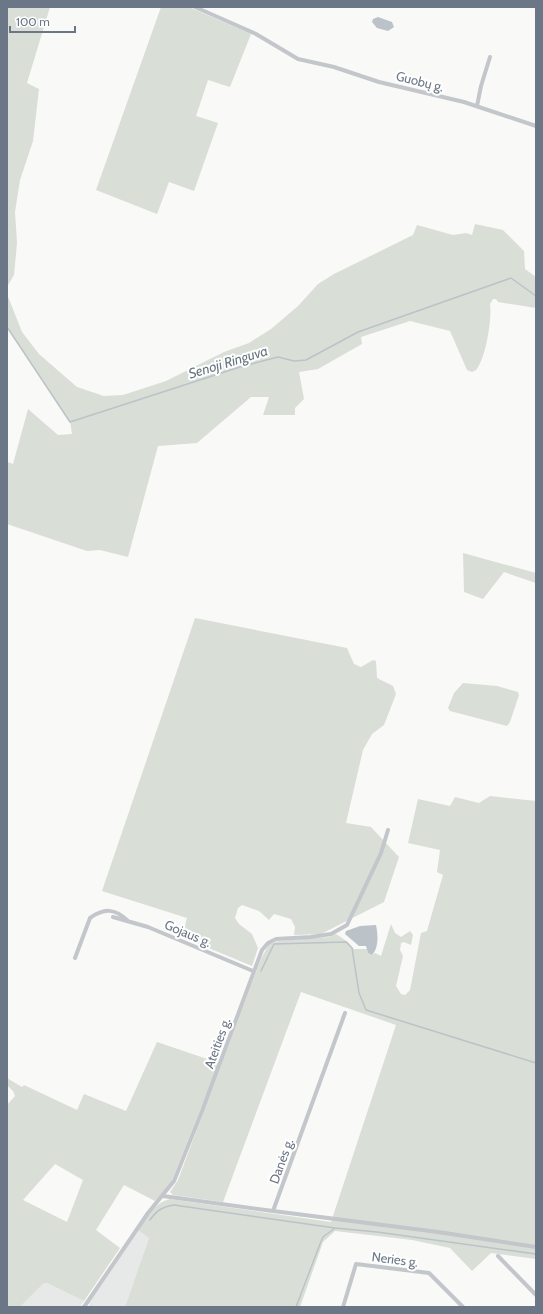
<svg xmlns="http://www.w3.org/2000/svg" width="543" height="1314" font-family="Cabin,sans-serif">
  <rect width="100%" height="100%" fill="#f9f9f7"/>
  <!-- built -->
  <path fill="#e7e8e8" d="M 138,1230 L 149,1238 L 125,1307 L 94,1307 L 88,1304 Z
    M 47,1283 L 84,1301 L 80,1307 L 20,1307 L 43,1284 Z"/>
  <!-- green -->
  <path fill="#d9ded7" fill-rule="evenodd" d="M 8,7 L 50,7 L 27,83 L 39,89 L 33,141 L 20,180 L 15,212 L 17,243 L 14,275 L 7,287 Z
    M 161,7 L 189,7 L 251,34 L 230,87 L 208,80 L 196,116 L 218,123 L 194,191 L 169,182 L 157,214 L 96,190 Z
    M 475,224 L 503,230 L 524,251 L 525,269 L 536,277 L 536,308 L 498,302 L 496,299 L 493,299 L 490,304 C 492,319 486,358 476,370 L 472,372 L 467,370 L 450,331 L 410,321 L 361,337 L 362,344 L 318,369 L 299,372 L 304,399 L 295,408 L 295,415 L 263,415 L 269,397 L 251,397 L 197,443 L 158,446 L 128,557 L 100,550 L 87,551 L 7,524 L 7,462 L 13,464 L 28,409 L 58,435 L 72,434 L 70,421 L 7,327 L 7,294 L 22,332 L 39,354 L 77,387 L 104,396 L 123,395 L 166,381 L 224,352 L 249,343 L 271,329 L 298,306 L 318,284 L 334,274 L 413,235 L 417,225 L 453,235 L 466,233 L 472,235 Z
    M 463,553 L 536,573 L 536,583 L 504,572 L 483,599 L 464,592 Z
    M 195,618 L 347,648 L 354,664 L 361,667 L 373,660 L 376,661 L 377,678 L 393,686 L 396,694 L 384,725 L 372,734 L 363,750 L 346,823 L 371,827 L 399,857 L 384,902 L 321,934 L 294,935 L 295,927 L 291,919 L 274,914 L 269,920 L 259,911 L 242,905 L 238,908 L 235,918 L 239,924 L 252,934 L 258,948 L 252,966 L 182,937 L 187,918 L 102,891 Z
    M 463,683 L 497,686 L 518,692 L 519,695 L 510,722 L 507,726 L 450,711 L 448,708 L 454,693 Z
    M 490,796 L 536,801 L 536,1259 L 491,1253 L 472,1271 L 450,1248 L 412,1240 L 335,1231 L 323,1242 L 300,1307 L 125,1307 L 149,1238 L 138,1230 C 146,1218 154,1203 170,1199 L 331,1222 L 396,1025 L 301,992 L 223,1202 L 173,1195 L 170,1192 L 178,1180 L 248,993 L 262,957 L 269,944 L 279,941 L 329,937 L 336,934 L 348,942 L 354,949 L 367,949 L 368,953 L 372,955 L 375,953 L 381,956 L 391,924 L 395,933 L 401,937 L 410,931 L 413,935 L 411,945 L 404,942 L 401,943 L 400,950 L 403,956 L 396,986 L 401,994 L 405,995 L 410,990 L 421,933 L 427,931 L 443,875 L 437,872 L 440,850 L 408,843 L 418,799 L 450,806 L 455,797 L 479,803 Z
    M 157,1042 L 219,1063 L 170,1185 L 155,1201 L 124,1185 L 96,1230 L 120,1248 L 84,1301 L 47,1283 L 43,1284 L 20,1307 L 7,1307 L 7,1105 L 15,1096 L 13,1091 L 7,1085 L 7,1078 L 22,1087 L 24,1085 L 77,1110 L 84,1094 L 126,1111 ZM 55,1164 L 83,1180 L 67,1222 L 23,1200 Z"/>
  <!-- water -->
  <path fill="#bbc3c9" d="M 378,17 L 392,22 L 394,27 L 388,31 L 377,28 L 372,22 L 373,19 Z
    M 376,925 C 378,934 379,948 372,955 L 368,953 L 366,946 L 359,946 L 345,934 L 346,931 L 360,926 Z"/>
  <g fill="none" stroke-linecap="round" stroke-linejoin="round">
    <!-- stream -->
    <path stroke="#bbc3c9" stroke-width="1.5" d="M 7,327 L 70,422 L 240,367 L 278,357 L 294,361 L 306,360 L 358,332 L 511,278 L 536,296
      M 261,971 L 274,944 L 346,942 L 352,948 L 359,993 L 366,1010 L 536,1063
      M 150,1220 C 157,1210 162,1207 174,1205 L 335,1228 L 377,1232 L 536,1254
      M 91,1307 L 91,1306
      M 296,1307 L 320,1244 L 323,1237 L 335,1228"/>
    <!-- minor -->
    <path stroke="#c3c6ca" stroke-width="4" d="M 195,7 L 256,34 L 298,59 L 334,67 L 379,82 L 464,102 L 536,126
      M 477,106 L 481,86 L 490,57
      M 113,917 L 148,927 L 253,971
      M 75,958 L 90,918 C 104,908 115,908 128,921
      M 163,1196 L 273,1211 L 345,1013
      M 273,1211 L 438,1232 L 536,1247
      M 498,1256 L 536,1295
      M 84,1307 L 148,1213 L 174,1181 L 202,1111 L 262,950 L 268,943 L 276,939 L 311,937 L 331,934 L 347,925 L 381,853 L 388,830
      M 343,1307 L 356,1264 L 429,1273 L 463,1307"/>
  </g>
  <g text-anchor="middle" dominant-baseline="central" stroke-width="4" stroke-linejoin="round" paint-order="stroke">
    <!-- street labels -->
    <g font-size="13" fill="#6b7786" stroke="#fff">
      <text transform="translate(420 81) rotate(14)">Guobų g.</text>
      <text transform="translate(188 933) rotate(23)">Gojaus g.</text>
      <text transform="translate(217 1043) rotate(-70)">Ateities g.</text>
      <text transform="translate(281 1161) rotate(-70)">Danės g.</text>
      <text transform="translate(395 1259) rotate(7)">Neries g.</text>
    </g>
    <!-- water labels -->
    <g font-size="14" font-style="italic" fill="#677780" stroke="#fff">
      <text transform="translate(228 362) rotate(-17)">Senoji Ringuva</text>
    </g>
  </g>
  <!-- border -->
  <rect width="543" height="1314" fill="none" stroke="#6b7786" stroke-width="16"/>
  <!-- scale -->
  <path d="M10 26v6h65v-6" fill="none" stroke="#6b7786" stroke-width="2"/>
  <text x="16" y="26" font-size="12" fill="#6b7786" stroke="#ffffff" stroke-width="3" paint-order="stroke">100 m</text>
</svg>
